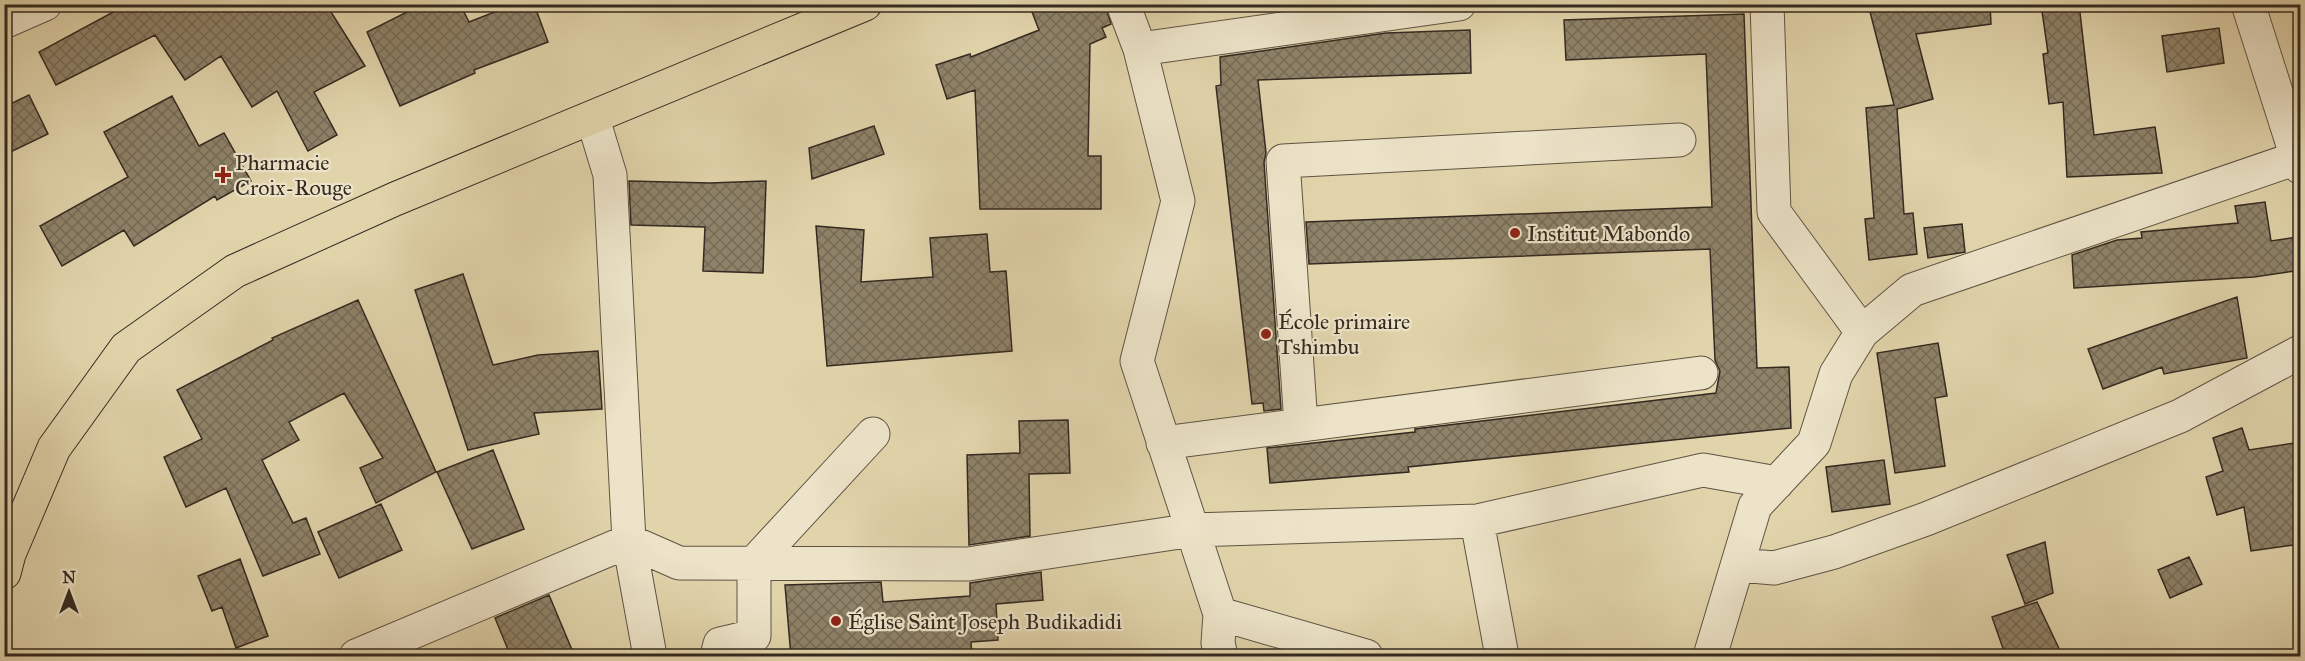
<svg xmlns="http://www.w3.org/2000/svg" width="2305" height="661" font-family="'IM FELL Great Primer',serif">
  <defs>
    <pattern id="building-cross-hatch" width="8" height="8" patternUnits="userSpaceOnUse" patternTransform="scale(1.5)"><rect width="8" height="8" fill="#8e8269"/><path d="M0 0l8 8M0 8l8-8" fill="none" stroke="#756b56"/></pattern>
  </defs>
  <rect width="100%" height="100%" fill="#e1d4ab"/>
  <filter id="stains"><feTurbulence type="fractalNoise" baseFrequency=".00333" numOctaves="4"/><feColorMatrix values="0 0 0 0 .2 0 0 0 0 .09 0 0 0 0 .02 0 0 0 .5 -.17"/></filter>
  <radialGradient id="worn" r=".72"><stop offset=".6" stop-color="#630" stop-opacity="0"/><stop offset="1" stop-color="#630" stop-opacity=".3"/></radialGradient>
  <!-- building -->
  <path fill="url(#building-cross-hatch)" stroke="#342a21" stroke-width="1.5" d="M 128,4 L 326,4 L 365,66 L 314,92 L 337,135 L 308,151 L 277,91 L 252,107 L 221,56 L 185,80 L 155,35 L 56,85 L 39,52 Z
    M 423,4 L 460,4 L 469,22 L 515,4 L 534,4 L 548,42 L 474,70 L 475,73 L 400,106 L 367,32 Z
    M 1051,4 L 1105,4 L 1111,24 L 1102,28 L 1106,37 L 1090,44 L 1088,156 L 1101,156 L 1101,209 L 980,209 L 975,90 L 947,99 L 936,65 L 970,54 L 971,57 L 1039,30 L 1032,12 Z
    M 1868,4 L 1990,4 L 1991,24 L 1916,34 L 1933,99 L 1897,109 L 1904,214 L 1913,213 L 1917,254 L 1869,260 L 1865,219 L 1874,218 L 1866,108 L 1894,105 Z
    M 2041,4 L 2079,4 L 2094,135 L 2155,127 L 2162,173 L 2067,177 L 2063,102 L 2049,104 L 2043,54 L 2048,53 Z
    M 1744,14 L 1757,368 L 1789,367 L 1791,428 L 1408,467 L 1409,472 L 1270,483 L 1267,448 L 1415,432 L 1415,429 L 1716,393 L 1720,371 L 1715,360 L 1710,249 L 1309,264 L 1306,222 L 1712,207 L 1706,54 L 1566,60 L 1564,20 Z
    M 2219,28 L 2224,63 L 2167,72 L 2162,36 Z
    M 1470,30 L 1471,73 L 1258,80 L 1266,153 L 1264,162 L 1281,409 L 1264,411 L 1263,403 L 1252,404 L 1216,86 L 1221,85 L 1220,57 L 1386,33 Z
    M 29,95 L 48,134 L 4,155 L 4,107 Z
    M 172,96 L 199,146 L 224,133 L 251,181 L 217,200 L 215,196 L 134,246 L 124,230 L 62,266 L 40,226 L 128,177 L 104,132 Z
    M 874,126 L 884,154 L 812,179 L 809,148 Z
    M 629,181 L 710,183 L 766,181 L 763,273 L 703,271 L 705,227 L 631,225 Z
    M 2265,202 L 2271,241 L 2297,237 L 2301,270 L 2254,277 L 2074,288 L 2072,255 L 2117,240 L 2142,238 L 2141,232 L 2238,223 L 2235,206 Z
    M 1962,224 L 1965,252 L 1928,258 L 1924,228 Z
    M 816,226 L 864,230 L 861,282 L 933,277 L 930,238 L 987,234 L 990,272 L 1006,271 L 1012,351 L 827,366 Z
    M 463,274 L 493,365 L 538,355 L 598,351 L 602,409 L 534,413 L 539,434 L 468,450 L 415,290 Z
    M 2237,297 L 2247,358 L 2164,374 L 2162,367 L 2103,389 L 2088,349 Z
    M 358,300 L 436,472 L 376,503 L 360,468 L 383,458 L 344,393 L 289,422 L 299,440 L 262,460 L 293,523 L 306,518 L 320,554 L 263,576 L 226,488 L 186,507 L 164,457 L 202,439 L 177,390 L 273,340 L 272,338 Z
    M 1938,343 L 1947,396 L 1935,398 L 1945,466 L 1895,473 L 1877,353 Z
    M 1068,420 L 1070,473 L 1029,474 L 1030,536 L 969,545 L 967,455 L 1020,453 L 1019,421 Z
    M 2242,428 L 2249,450 L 2301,442 L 2301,544 L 2251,551 L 2244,507 L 2217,515 L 2206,477 L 2223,471 L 2213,438 Z
    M 493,450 L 524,529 L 472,549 L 437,472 Z
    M 1884,460 L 1890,504 L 1832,512 L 1826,467 Z
    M 381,504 L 402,550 L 339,578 L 318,532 Z
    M 2045,542 L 2053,593 L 2025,604 L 2007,555 Z
    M 2189,557 L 2202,584 L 2170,598 L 2158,570 Z
    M 240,559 L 268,636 L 236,648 L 222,607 L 212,611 L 198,576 Z
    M 1041,572 L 1043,600 L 996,604 L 998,640 L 971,642 L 972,657 L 791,657 L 785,585 L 881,582 L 883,602 L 970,596 L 970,583 Z
    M 549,595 L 575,657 L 511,657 L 495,618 Z
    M 2037,602 L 2063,657 L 2006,657 L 1992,617 Z"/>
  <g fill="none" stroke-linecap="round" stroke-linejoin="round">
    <defs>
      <path id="minor" d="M 1123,4 L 1140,49 L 1459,4
        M 1767,4 L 1774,212 L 1862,332
        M 2248,4 L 2300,167
        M 4,22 L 45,4
        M 1140,49 L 1178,201 L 1137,361 L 1220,614 L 1366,656
        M 593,119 L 610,175 L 629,541 L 650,656
        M 1301,424 L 1283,161 L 1679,140
        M 1163,443 L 1701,373
        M 1477,521 L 1502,656
        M 1739,565 L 1774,568 L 1834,552 L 1926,519 L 2180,416 L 2300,352
        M 1220,614 L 1218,643 L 1221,656
        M 356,656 L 629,541 L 679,563 L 968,564 L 1193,530 L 1477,521 L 1703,470 L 1777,483
        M 717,656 L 720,644 L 754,636 L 754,563 L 873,434
        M 1710,656 L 1755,506 L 1814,443 L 1836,374 L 1862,332 L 1912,290 L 2297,158"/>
      <path id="highway" d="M 4,573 L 9,554 L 54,448 L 126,348 L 235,271 L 395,199 L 865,4"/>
    </defs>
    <!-- minor casing -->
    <use href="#minor" stroke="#5f5444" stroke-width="35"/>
    <!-- highway casing -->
    <use href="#highway" stroke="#342a21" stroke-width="35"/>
    <!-- minor -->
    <use href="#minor" stroke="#ece3c8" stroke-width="33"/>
    <!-- highway -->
    <use href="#highway" stroke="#e1d4ab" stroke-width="33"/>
  </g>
  <!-- markers -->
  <g fill="#8f2418" stroke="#ece3c8" stroke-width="2">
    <path d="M220 166h6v6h6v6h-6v6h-6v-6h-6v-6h6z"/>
    <circle cx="1515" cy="233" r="6"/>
    <circle cx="1266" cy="334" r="6"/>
    <circle cx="836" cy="621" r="6"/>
  </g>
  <g text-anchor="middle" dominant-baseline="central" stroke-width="4.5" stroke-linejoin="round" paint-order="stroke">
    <!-- poi labels -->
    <g font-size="22" fill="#342a21" stroke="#ece3c8" text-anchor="start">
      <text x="235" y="162">Pharmacie<tspan x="235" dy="25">Croix-Rouge</tspan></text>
      <text x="1527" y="233">Institut Mabondo</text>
      <text x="1278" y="321">École primaire<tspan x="1278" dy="25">Tshimbu</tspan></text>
      <text x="848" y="621">Église Saint Joseph Budikadidi</text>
    </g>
  </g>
  <!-- margin -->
  <rect width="2305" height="661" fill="none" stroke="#e1d4ab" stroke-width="24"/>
  <rect x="6" y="6" width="2293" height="649" fill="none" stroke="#342a21" stroke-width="3"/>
  <rect x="12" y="12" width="2281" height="637" fill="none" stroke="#342a21" stroke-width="1.5"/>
  <!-- north arrow -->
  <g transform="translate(69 592)" stroke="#ece3c8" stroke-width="4.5" paint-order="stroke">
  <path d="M0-4.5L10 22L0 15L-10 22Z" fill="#342a21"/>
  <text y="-9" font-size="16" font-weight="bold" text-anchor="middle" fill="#342a21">N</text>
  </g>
  <rect width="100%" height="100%" filter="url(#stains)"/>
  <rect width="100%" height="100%" fill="url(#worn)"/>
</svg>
